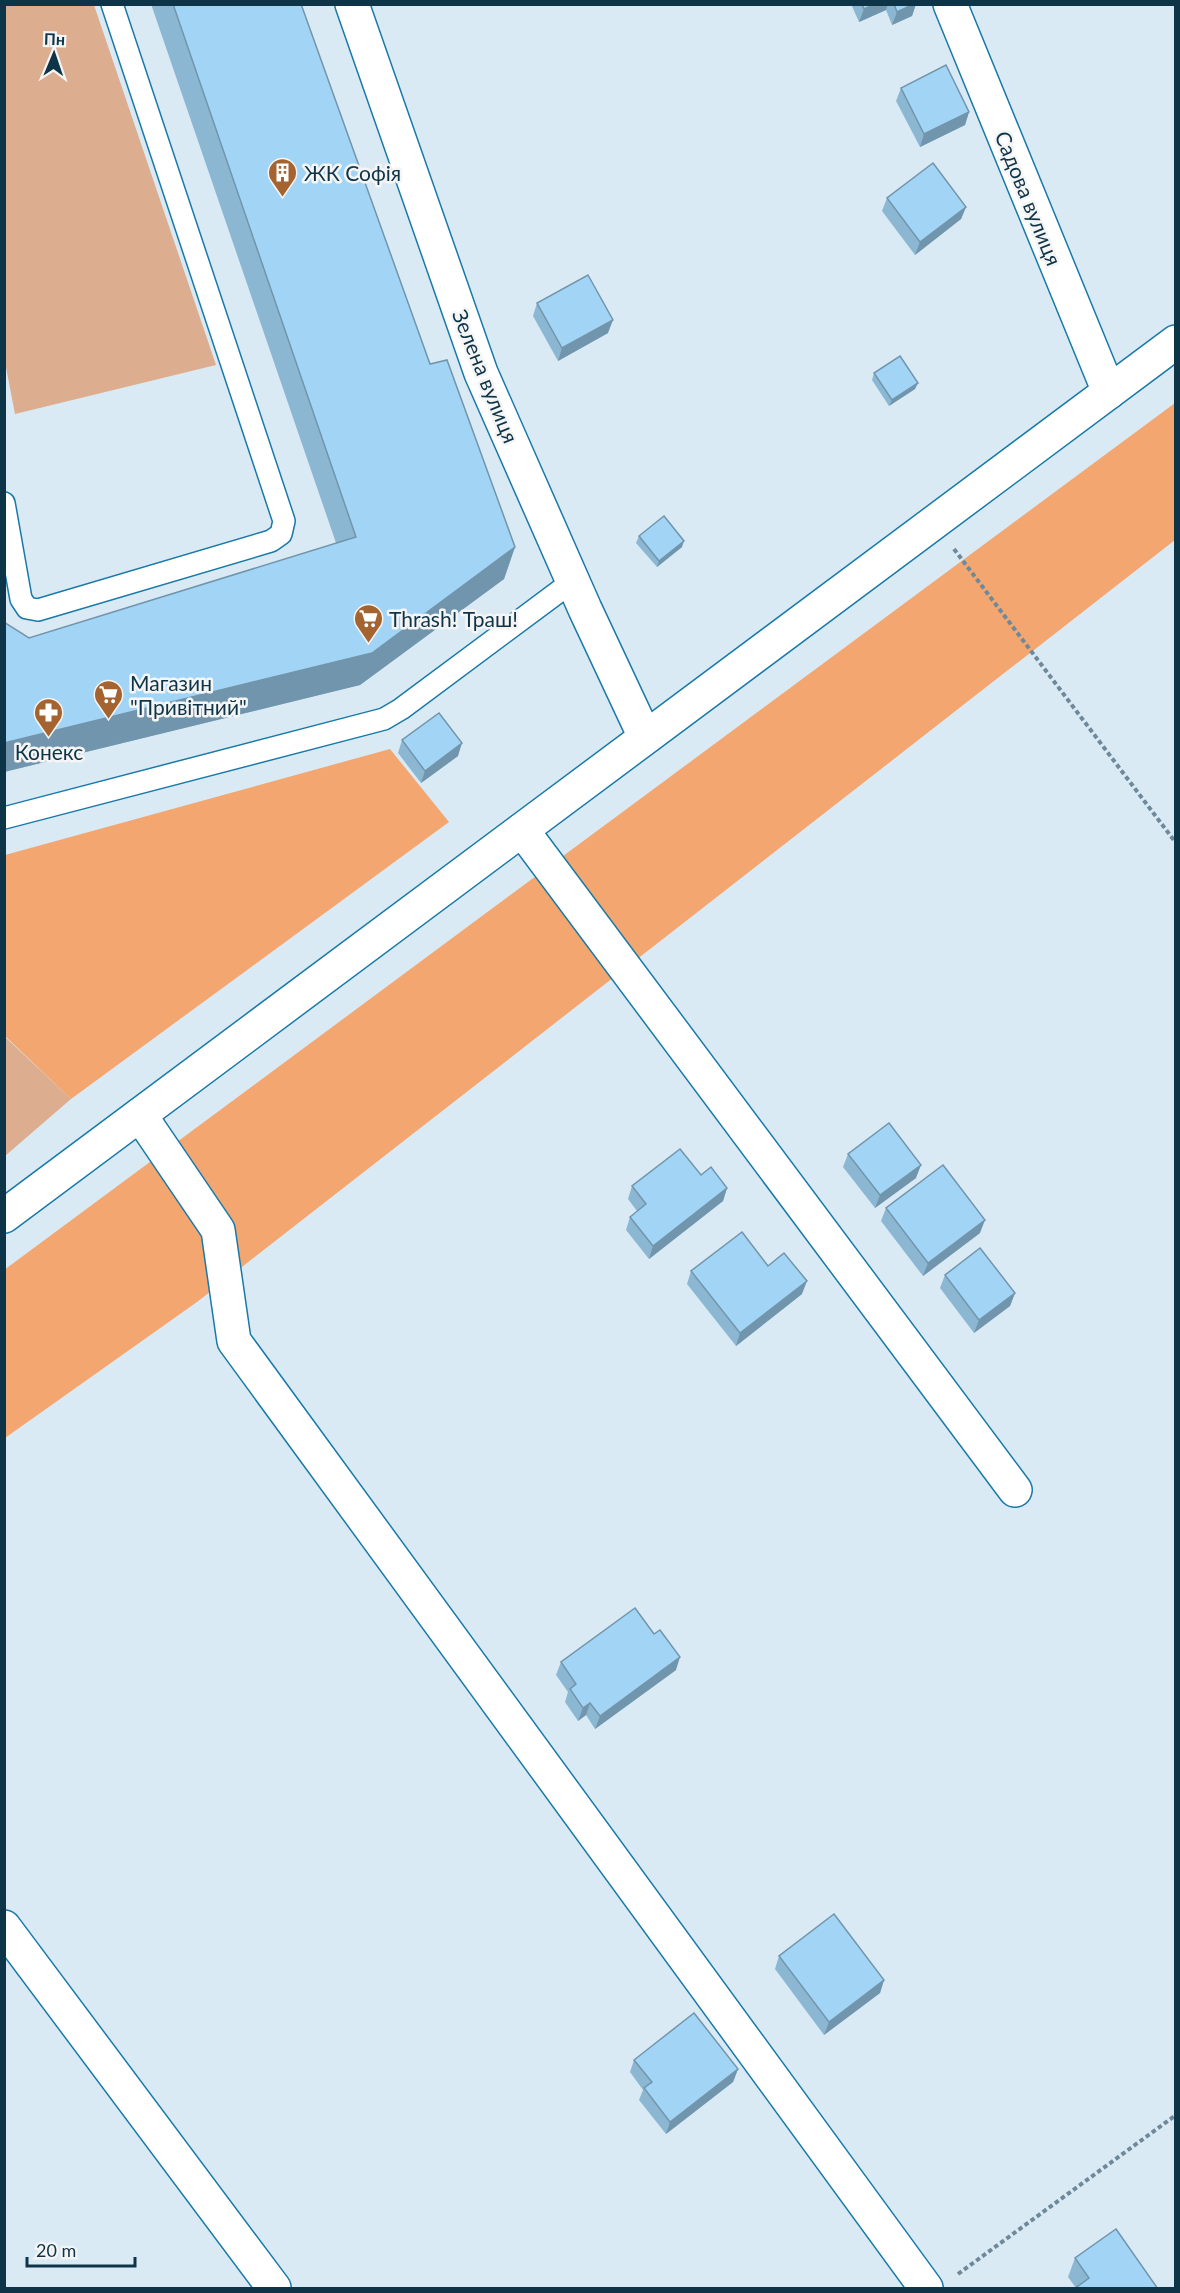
<svg xmlns="http://www.w3.org/2000/svg" width="1180" height="2293" font-family="Lato,sans-serif">
  <rect width="100%" height="100%" fill="#daeaf5"/>
  <!-- green -->
  <path fill="#dcad8e" d="M 66,4 L 94,5 L 216,365 L 15,414 L 4,357 L 5,5 Z
    M 4,1036 L 71,1099 L 5,1156 L 4,1156 Z"/>
  <!-- forest -->
  <path fill="#f3a670" d="M 1175,403 L 1175,540 L 197,1302 L 5,1438 L 4,1270 Z
    M 390,749 L 449,822 L 71,1099 L 5,1036 L 5,855 Z"/>
  <g fill="none" stroke-linecap="round" stroke-linejoin="round">
    <defs>
      <path id="lane" d="M 4,503 L 21,599 L 27,608 L 38,610 L 271,541 L 281,534 L 284,521 L 112,4
        M 4,818 L 384,719 L 401,709 L 573,581"/>
      <path id="street" d="M 352,4 L 481,373 L 585,609 L 645,737
        M 950,4 L 1109,392
        M 522,830 L 1015,1490
        M 140,1115 L 218,1230 L 234,1341 L 926,2288
        M 4,1927 L 274,2288"/>
      <path id="secondary" d="M 4,1216 L 1176,342"/>
    </defs>
    <!-- lane casing -->
    <use href="#lane" stroke="#197aa8" stroke-width="24"/>
    <!-- street casing -->
    <use href="#street" stroke="#197aa8" stroke-width="36"/>
    <!-- secondary casing -->
    <use href="#secondary" stroke="#197aa8" stroke-width="36"/>
    <!-- path -->
    <path stroke="#6e8999" stroke-width="4" stroke-dasharray="4.5 3" stroke-linecap="butt" d="M 954,549 L 1176,843
      M 958,2274 L 1176,2115"/>
    <!-- lane -->
    <use href="#lane" stroke="#fff" stroke-width="21"/>
    <!-- street -->
    <use href="#street" stroke="#fff" stroke-width="33"/>
    <!-- secondary -->
    <use href="#secondary" stroke="#fff" stroke-width="33"/>
  </g>
  <!-- wall -->
  <path fill="#8bb7d3" d="M 151,4 L 301,4 L 430,364 L 515,547 L 504,579 L 360,685 L 4,772 L 4,622 L 29,638 L 336,543 Z
    M 851,4 L 916,4 L 912,16 L 892,25 L 886,10 L 859,22 Z
    M 901,88 L 969,112 L 965,125 L 920,147 L 896,101 Z
    M 887,198 L 966,207 L 961,219 L 915,255 L 882,211 Z
    M 537,303 L 608,333 L 558,361 L 533,316 Z
    M 874,373 L 915,389 L 889,406 L 872,380 Z
    M 639,536 L 682,547 L 657,567 L 636,543 Z
    M 402,740 L 458,756 L 421,783 L 398,753 Z
    M 848,1154 L 916,1178 L 875,1208 L 843,1167 Z
    M 701,1175 L 727,1188 L 723,1201 L 649,1259 L 626,1230 L 630,1217 L 637,1211 L 628,1199 L 632,1186 Z
    M 886,1208 L 980,1233 L 923,1276 L 881,1221 Z
    M 691,1271 L 802,1294 L 736,1346 L 687,1284 Z
    M 945,1275 L 1015,1293 L 1010,1306 L 974,1333 L 940,1288 Z
    M 561,1662 L 676,1670 L 595,1729 L 586,1715 L 578,1721 L 565,1702 L 568,1692 L 556,1675 Z
    M 779,1956 L 884,1980 L 880,1993 L 824,2035 L 775,1969 Z
    M 634,2060 L 738,2069 L 733,2082 L 666,2134 L 639,2100 L 643,2090 L 630,2072 Z
    M 1075,2258 L 1158,2289 L 1076,2288 L 1068,2277 Z"/>
  <!-- shaded-wall -->
  <path fill="#7195ac" d="M 875,4 L 888,4 L 886,10 L 859,22 L 864,9 Z
    M 914,4 L 916,4 L 912,16 L 892,25 L 897,12 Z
    M 969,112 L 965,125 L 920,147 L 924,134 Z
    M 966,207 L 961,219 L 915,255 L 920,242 Z
    M 613,320 L 608,333 L 558,361 L 562,348 Z
    M 918,383 L 915,389 L 889,406 L 892,400 Z
    M 684,541 L 682,547 L 657,567 L 659,561 Z
    M 515,547 L 504,579 L 360,685 L 4,772 L 4,743 Z
    M 462,743 L 458,756 L 421,783 L 425,771 Z
    M 921,1165 L 916,1178 L 875,1208 L 880,1195 Z
    M 727,1188 L 723,1201 L 649,1259 L 653,1246 Z
    M 985,1220 L 980,1233 L 923,1276 L 928,1263 Z
    M 807,1281 L 802,1294 L 736,1346 L 740,1333 Z
    M 1015,1293 L 1010,1306 L 974,1333 L 979,1320 Z
    M 680,1657 L 676,1670 L 595,1729 L 600,1716 Z
    M 590,1703 L 586,1715 L 578,1721 L 583,1708 Z
    M 884,1980 L 880,1993 L 824,2035 L 829,2022 Z
    M 738,2069 L 733,2082 L 666,2134 L 670,2122 Z"/>
  <!-- building -->
  <path fill="#a2d5f5" stroke="#7195ac" stroke-width="1.5" d="M 173,4 L 301,4 L 430,364 L 447,360 L 515,547 L 372,653 L 4,743 L 4,622 L 29,638 L 356,537 Z
    M 862,4 L 875,4 L 864,9 Z
    M 894,4 L 914,4 L 897,12 Z
    M 946,65 L 969,112 L 924,134 L 901,88 Z
    M 933,163 L 966,207 L 920,242 L 887,198 Z
    M 588,275 L 613,320 L 562,348 L 537,303 Z
    M 900,356 L 918,383 L 892,400 L 874,373 Z
    M 664,516 L 684,541 L 659,561 L 639,536 Z
    M 439,713 L 462,743 L 425,771 L 402,740 Z
    M 889,1123 L 921,1165 L 880,1195 L 848,1154 Z
    M 680,1149 L 701,1175 L 711,1167 L 727,1188 L 653,1246 L 630,1217 L 646,1204 L 632,1186 Z
    M 943,1165 L 985,1220 L 928,1263 L 886,1208 Z
    M 742,1232 L 768,1266 L 784,1253 L 807,1281 L 740,1333 L 691,1271 Z
    M 980,1248 L 1015,1293 L 979,1320 L 945,1275 Z
    M 635,1608 L 654,1634 L 660,1630 L 680,1657 L 600,1716 L 590,1703 L 583,1708 L 570,1689 L 576,1684 L 561,1662 Z
    M 834,1914 L 884,1980 L 829,2022 L 779,1956 Z
    M 694,2013 L 738,2069 L 670,2122 L 644,2088 L 652,2082 L 634,2060 Z
    M 1116,2229 L 1158,2289 L 1074,2289 L 1089,2278 L 1075,2258 Z"/>
  <!-- icons -->
  <defs>
    <symbol id="building-pin" viewBox="-11 -11 22 30"><path d="M0 17L-7.5 6A9.5 9.5 0 1 1 7.5 6Z" fill="#a56330" stroke="#f5f5f5"/><path d="M-4-6H4V6H1V3H-1V6H-4ZM-2.5-4.3h1.7v1.8h-1.7ZM.8-4.3h1.7v1.8H.8ZM-2.5-1h1.7V.8h-1.7ZM.8-1h1.7V.8H.8Z" fill="#fff"/></symbol>
    <symbol id="supermarket-pin" viewBox="-11 -11 22 30"><path d="M0 17L-7.5 6A9.5 9.5 0 1 1 7.5 6Z" fill="#a56330" stroke="#f5f5f5"/><path d="M-6-5.5h2.5l.6 2H6L4.5 2H-2.5L-4.4-4H-6ZM-1.5 3.2a1.3 1.3 0 1 0 .1 0ZM3 3.2a1.3 1.3 0 1 0 .1 0Z" fill="#fff"/></symbol>
    <symbol id="pharmacy-pin" viewBox="-11 -11 22 30"><path d="M0 17L-7.5 6A9.5 9.5 0 1 1 7.5 6Z" fill="#a56330" stroke="#f5f5f5"/><path d="M-2-6h4v4h4v4h-4v4h-4v-4h-4v-4h4Z" fill="#fff"/></symbol>
  </defs>
  <g fill-rule="evenodd">
    <use href="#building-pin" x="266" y="156" width="33" height="45"/>
    <use href="#supermarket-pin" x="352" y="602" width="33" height="45"/>
    <use href="#supermarket-pin" x="92" y="678" width="33" height="45"/>
    <use href="#pharmacy-pin" x="32" y="696" width="33" height="45"/>
  </g>
  <g text-anchor="middle" dominant-baseline="central" stroke-width="5" stroke-linejoin="round" paint-order="stroke">
    <!-- poi labels -->
    <g font-size="21" fill="#0e3448" stroke="#f5f5f5" text-anchor="start">
      <text x="304" y="172">ЖК Софія</text>
      <text x="389" y="618">Thrash! Траш!</text>
      <text x="130" y="682">Магазин<tspan x="130" dy="24">"Привітний"</tspan></text>
      <text x="49" y="751" text-anchor="middle">Конекс</text>
    </g>
    <!-- street labels -->
    <g font-size="21" fill="#0e3448" stroke="#f5f5f5">
      <text transform="translate(1029 198) rotate(68)">Садова вулиця</text>
      <text transform="translate(486 376) rotate(68)">Зелена вулиця</text>
    </g>
  </g>
  <!-- border -->
  <rect width="1180" height="2293" fill="none" stroke="#0e3448" stroke-width="12"/>
  <!-- north arrow -->
  <g transform="translate(54 54) rotate(2)" stroke="#f5f5f5" stroke-width="4.5" paint-order="stroke">
  <path d="M0-4.5L10 22L0 15L-10 22Z" fill="#0e3448"/>
  <text y="-9" font-size="16" font-weight="bold" text-anchor="middle" fill="#0e3448">Пн</text>
  </g>
  <!-- scale -->
  <path d="M27 2257v9h108v-9" fill="none" stroke="#0e3448" stroke-width="3"/>
  <text x="36" y="2257" font-size="18" fill="#0e3448" stroke="#f5f5f5" stroke-width="4.5" paint-order="stroke">20 m</text>
</svg>
